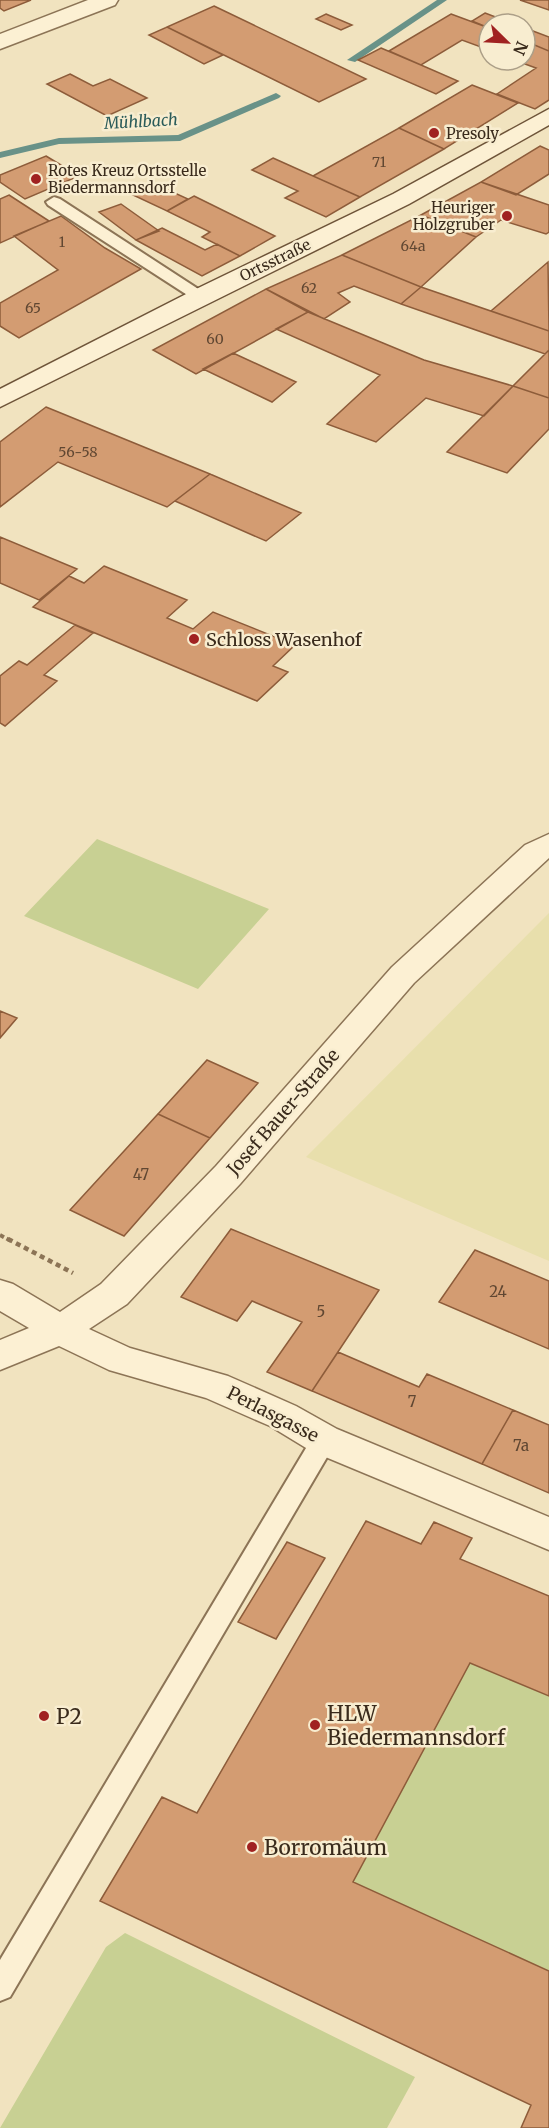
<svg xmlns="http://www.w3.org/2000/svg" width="549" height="2128" font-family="Merriweather,serif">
  <rect width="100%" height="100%" fill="#f1e3bf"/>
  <!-- farmland -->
  <path fill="#e8dfac" d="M 549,913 L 549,1261 L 306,1157 Z"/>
  <!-- green -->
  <path fill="#c8d093" d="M 97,839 L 269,909 L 198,989 L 24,916 Z
    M 470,1663 L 549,1696 L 549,1971 L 353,1882 Z
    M 125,1933 L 415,2077 L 387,2128 L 0,2128 L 106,1947 Z"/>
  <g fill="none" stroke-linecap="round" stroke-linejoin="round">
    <!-- stream -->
    <path fill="#699288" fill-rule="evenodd" d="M 437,0 L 447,0 L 355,62 L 347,60 Z
      M 276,93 L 281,96 L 279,98 L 180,141 L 59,144 L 0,158 L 0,152 L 59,138 L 178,135 Z"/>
  </g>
  <!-- building -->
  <path fill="#d39c72" stroke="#8d5c3a" stroke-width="1.5" d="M 0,0 L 31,0 L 4,11 L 0,8 Z
    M 520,0 L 549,0 L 549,10 Z
    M 214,6 L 366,79 L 319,102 L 167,27 Z
    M 485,13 L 514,24 L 489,24 L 489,28 L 472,21 Z
    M 326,14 L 352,25 L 341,30 L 316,19 Z
    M 451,14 L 489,28 L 489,50 L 462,40 L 421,65 L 389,51 Z
    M 167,27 L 223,55 L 204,64 L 149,35 Z
    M 525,28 L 549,37 L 549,51 L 525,41 Z
    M 525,41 L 549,51 L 549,100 L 535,109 L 497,94 L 536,68 L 514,60 L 525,60 Z
    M 381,48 L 421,65 L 458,81 L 436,94 L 358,60 Z
    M 70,74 L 93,86 L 110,79 L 147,98 L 107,116 L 47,84 Z
    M 472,85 L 518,103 L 444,149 L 399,128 Z
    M 399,128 L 444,149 L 360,197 L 313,176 Z
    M 540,146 L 549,150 L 549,174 L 516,195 L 481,182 Z
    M 46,156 L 79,176 L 25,199 L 0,182 L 0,175 Z
    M 273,158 L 360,197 L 326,217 L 285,198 L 298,191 L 252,170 Z
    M 481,182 L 549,205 L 549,232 L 546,234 L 501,220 L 476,237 L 421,215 Z
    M 155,184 L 188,199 L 167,211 L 133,195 Z
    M 9,195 L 49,221 L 0,243 L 0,199 Z
    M 194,196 L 275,236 L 240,256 L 202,237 L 210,232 L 167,211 Z
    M 121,204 L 159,231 L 136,240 L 99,212 Z
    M 421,215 L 476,237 L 421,287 L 342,255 Z
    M 61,216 L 105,248 L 141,269 L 19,338 L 0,326 L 0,303 L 58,270 L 14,236 Z
    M 162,228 L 205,250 L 217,244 L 240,256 L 202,276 L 136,240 Z
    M 342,255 L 421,287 L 401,304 L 354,286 L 338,293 L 350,302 L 324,319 L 266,289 Z
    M 548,262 L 549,331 L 491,311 Z
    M 421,287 L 549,331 L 549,350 L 545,354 L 401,304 Z
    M 266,289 L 308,312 L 196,374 L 153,350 Z
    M 308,312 L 424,360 L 513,386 L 484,416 L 426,398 L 376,442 L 327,424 L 380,375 L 276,329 Z
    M 549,350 L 549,398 L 513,386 Z
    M 233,353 L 296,382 L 272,402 L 203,369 Z
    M 513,386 L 549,398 L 549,429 L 507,473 L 447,452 Z
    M 46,407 L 210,474 L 167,507 L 58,462 L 0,507 L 0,442 Z
    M 210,474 L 301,513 L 266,541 L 175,501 Z
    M 0,537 L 77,569 L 39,600 L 0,583 Z
    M 104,566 L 187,600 L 167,618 L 193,629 L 213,612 L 295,645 L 273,666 L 288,672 L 257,701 L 33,607 L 69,576 L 84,583 Z
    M 75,625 L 93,633 L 44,675 L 57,681 L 5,726 L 0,723 L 0,676 L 19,661 L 27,665 Z
    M 0,1011 L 17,1018 L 0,1038 Z
    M 207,1060 L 258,1083 L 210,1138 L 158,1114 Z
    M 158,1114 L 210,1138 L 124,1236 L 70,1210 Z
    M 231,1229 L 379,1290 L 312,1391 L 267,1372 L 302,1322 L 252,1301 L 237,1321 L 181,1297 Z
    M 475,1250 L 549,1281 L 549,1349 L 439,1302 Z
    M 338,1352 L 419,1387 L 427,1374 L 513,1410 L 482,1464 L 312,1391 Z
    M 513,1410 L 549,1425 L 549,1493 L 482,1464 Z
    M 366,1521 L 421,1544 L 434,1522 L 472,1538 L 460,1559 L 549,1596 L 549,1696 L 470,1663 L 353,1882 L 549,1971 L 549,2128 L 521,2128 L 531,2105 L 100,1901 L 162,1797 L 197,1813 Z
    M 287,1542 L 325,1558 L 276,1639 L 238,1622 Z"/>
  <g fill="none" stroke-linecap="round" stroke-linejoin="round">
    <defs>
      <path id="lane" d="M 54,197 L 60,199 L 209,296 L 201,301 L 195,300 L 48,205 L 46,202 Z
        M 324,1430 L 333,1433 L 337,1440 L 333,1447 L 10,1997 L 0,2001 L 0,1960 L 315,1433 Z"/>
      <path id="street" d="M 88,0 L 118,0 L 115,5 L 0,49 L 0,34 Z
        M 549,834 L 549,858 L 414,983 L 240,1184 L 127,1304 L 89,1329 L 130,1348 L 228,1376 L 296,1406 L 337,1429 L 549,1517 L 549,1550 L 311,1451 L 270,1426 L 206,1398 L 109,1370 L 59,1346 L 0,1370 L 0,1340 L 29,1328 L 0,1311 L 0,1280 L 13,1284 L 60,1312 L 101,1284 L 216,1166 L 392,967 L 525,845 Z"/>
      <path id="secondary" d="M 549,109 L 549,125 L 409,204 L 0,407 L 0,389 L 192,291 L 393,194 Z"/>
    </defs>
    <!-- lane casing -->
    <use href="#lane" stroke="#8c7456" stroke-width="4"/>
    <!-- street casing -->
    <use href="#street" stroke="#8c7456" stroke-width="3"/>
    <!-- secondary casing -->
    <use href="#secondary" stroke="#6e5439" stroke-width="3"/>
    <!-- path-far1 -->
    <path stroke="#8c7456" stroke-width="4" stroke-dasharray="4.5 3" stroke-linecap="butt" d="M 0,1235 L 11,1241"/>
    <!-- path -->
    <path stroke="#8c7456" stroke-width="4.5" stroke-dasharray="5 4" stroke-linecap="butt" d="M 8,1239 L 73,1273"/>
    <!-- lane -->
    <use href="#lane" fill="#fcf0d3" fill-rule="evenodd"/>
    <!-- street -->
    <use href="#street" fill="#fcf0d3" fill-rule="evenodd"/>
    <!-- secondary -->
    <use href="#secondary" fill="#fcf0d3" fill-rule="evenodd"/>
  </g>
  <!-- markers -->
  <g fill="#a02221" stroke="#f8edd0" stroke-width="2">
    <circle cx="434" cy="133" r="6"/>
    <circle cx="36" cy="179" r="6"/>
    <circle cx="507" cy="216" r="6"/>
    <circle cx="194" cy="639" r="6"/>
    <circle cx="44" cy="1716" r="6"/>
    <circle cx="315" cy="1725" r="6"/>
    <circle cx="252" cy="1847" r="6"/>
  </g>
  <g text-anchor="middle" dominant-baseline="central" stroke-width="5" stroke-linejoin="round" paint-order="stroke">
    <!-- far-number labels -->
    <g font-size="14" fill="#604732">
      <text x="379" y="162">71</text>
      <text x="62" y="242">1</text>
      <text x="413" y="246">64a</text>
      <text x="309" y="288">62</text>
      <text x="33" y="308">65</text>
      <text x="215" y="339">60</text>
      <text x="78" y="452">56-58</text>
    </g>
    <!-- far-poi labels -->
    <g font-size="15" fill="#3a2b1c" stroke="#f8edd0" text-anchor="start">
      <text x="446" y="133">Presoly</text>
      <text x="48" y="170">Rotes Kreuz Ortsstelle<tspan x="48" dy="17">Biedermannsdorf</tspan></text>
      <text x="495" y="207" text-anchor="end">Heuriger<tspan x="495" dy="17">Holzgruber</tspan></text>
    </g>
    <!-- far-street labels -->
    <g font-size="15" fill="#3a2b1c" stroke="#f8edd0">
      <text transform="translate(275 260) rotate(-26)">Ortsstraße</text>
    </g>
    <!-- number labels -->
    <g font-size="15" fill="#604732">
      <text x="141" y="1174">47</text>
      <text x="498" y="1291">24</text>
      <text x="321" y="1311">5</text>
      <text x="412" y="1401">7</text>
      <text x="521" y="1445">7a</text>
    </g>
    <!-- far-water labels -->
    <g font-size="16" font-style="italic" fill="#2a5b59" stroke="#f8edd0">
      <text transform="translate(141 121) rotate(-3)">Mühlbach</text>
    </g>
    <!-- poi labels -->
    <g font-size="18" fill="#3a2b1c" stroke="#f8edd0" text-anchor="start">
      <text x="206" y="639">Schloss Wasenhof</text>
    </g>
    <!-- street labels -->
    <g font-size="18" fill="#3a2b1c" stroke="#f8edd0">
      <text transform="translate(283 1112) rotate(-49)">Josef Bauer-Straße</text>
      <text transform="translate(273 1414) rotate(27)">Perlasgasse</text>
    </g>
    <!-- near-poi labels -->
    <g font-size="21" fill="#3a2b1c" stroke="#f8edd0" text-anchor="start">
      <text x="327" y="1713">HLW<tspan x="327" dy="24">Biedermannsdorf</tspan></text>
      <text x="56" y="1716">P2</text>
      <text x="264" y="1847">Borromäum</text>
    </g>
  </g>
  <!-- north arrow -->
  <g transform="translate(507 42) rotate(114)"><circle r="28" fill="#f8edd0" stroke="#ac9f88" stroke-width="1.5"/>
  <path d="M0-4.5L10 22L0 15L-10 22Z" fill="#a02221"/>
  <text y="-9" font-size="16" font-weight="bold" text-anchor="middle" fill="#3a2b1c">N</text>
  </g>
</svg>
